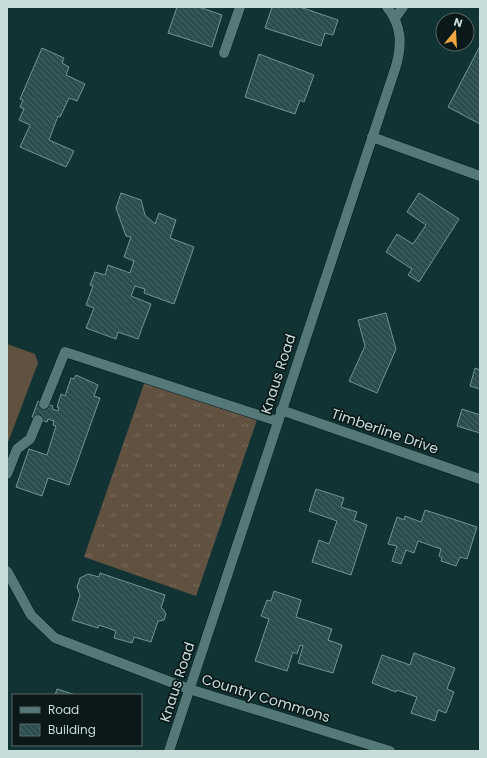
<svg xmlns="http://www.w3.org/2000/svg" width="487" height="758" font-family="Poppins,sans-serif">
  <defs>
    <pattern id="grass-tufts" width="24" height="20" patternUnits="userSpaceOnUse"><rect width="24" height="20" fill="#615140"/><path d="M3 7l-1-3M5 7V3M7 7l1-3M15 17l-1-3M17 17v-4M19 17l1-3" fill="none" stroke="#76695b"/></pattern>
    <pattern id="building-back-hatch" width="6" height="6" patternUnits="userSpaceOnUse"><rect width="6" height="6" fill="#2c4d4e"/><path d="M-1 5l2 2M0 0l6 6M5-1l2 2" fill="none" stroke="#496667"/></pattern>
  </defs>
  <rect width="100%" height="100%" fill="#123334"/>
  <!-- grass -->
  <path fill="url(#grass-tufts)" d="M 147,375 L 259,414 L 196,596 L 84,557 Z"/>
  <!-- garden -->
  <path fill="#615140" d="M 7,344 L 35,354 L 38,363 L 7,445 Z"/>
  <!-- building -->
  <path fill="url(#building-back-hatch)" stroke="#719495" d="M 177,7 L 199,7 L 222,15 L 212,47 L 168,33 Z
    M 272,7 L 300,7 L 338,20 L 333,35 L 325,33 L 321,46 L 265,28 Z
    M 480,46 L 480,124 L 448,107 Z
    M 42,48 L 64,58 L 62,63 L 69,67 L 66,75 L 85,84 L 77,101 L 69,98 L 60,117 L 58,116 L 49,140 L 74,151 L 66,167 L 20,147 L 30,125 L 19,120 L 24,109 L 20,107 L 23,100 L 20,99 Z
    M 259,54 L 314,75 L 304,102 L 300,100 L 295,114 L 245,97 Z
    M 121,193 L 141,200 L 145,215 L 155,224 L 159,213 L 176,220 L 170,238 L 194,247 L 174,304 L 144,293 L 145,289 L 135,286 L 131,296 L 151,304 L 138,339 L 118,332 L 116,339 L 86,328 L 94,308 L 86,305 L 93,286 L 90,285 L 95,272 L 105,275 L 108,265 L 130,273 L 134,261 L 124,257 L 131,237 L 126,236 L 116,208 Z
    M 419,193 L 459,219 L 419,282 L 408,275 L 412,269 L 386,252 L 397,234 L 413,244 L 426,225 L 407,212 Z
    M 386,313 L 396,349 L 377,393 L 349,381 L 365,346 L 358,320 Z
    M 475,368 L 480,370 L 480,389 L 470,386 Z
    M 76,375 L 98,385 L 94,396 L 100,398 L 69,485 L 48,478 L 42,496 L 16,487 L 29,449 L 47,455 L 56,426 L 53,425 L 54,421 L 48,419 L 47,422 L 32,417 L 38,401 L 53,406 L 52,409 L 58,411 L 59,408 L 57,407 L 61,394 L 65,396 L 71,378 L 74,379 Z
    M 462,409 L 480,415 L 480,433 L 457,426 Z
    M 316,489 L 344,498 L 341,507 L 357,512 L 354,520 L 367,525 L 351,575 L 312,562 L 319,540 L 329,544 L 337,521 L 309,511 Z
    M 425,510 L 477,527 L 467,559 L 460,557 L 456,566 L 441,561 L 442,558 L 439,556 L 441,549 L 418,541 L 414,553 L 406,550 L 401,564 L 392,561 L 397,546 L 388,544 L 397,517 L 404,520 L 405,516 L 421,522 Z
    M 100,573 L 165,595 L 161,608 L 163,609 L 166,614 L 164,620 L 158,621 L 151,642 L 134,637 L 132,643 L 114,638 L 116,631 L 99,625 L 98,628 L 72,620 L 80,595 L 77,587 L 80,578 L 88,574 L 99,577 Z
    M 274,591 L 301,600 L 296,617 L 332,629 L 328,640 L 342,645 L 333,673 L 298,663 L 303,646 L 300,645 L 297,654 L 293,652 L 287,671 L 255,661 L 269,619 L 261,616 L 267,600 L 271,601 Z
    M 414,653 L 455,668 L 447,689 L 454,692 L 446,713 L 438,710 L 435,721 L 411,713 L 417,697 L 397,690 L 396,692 L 372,683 L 382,655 L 410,665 Z
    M 57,689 L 76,695 L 55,695 Z"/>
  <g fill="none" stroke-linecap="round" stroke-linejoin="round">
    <defs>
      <path id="service" d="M 224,53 L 240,7
        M 44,404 L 65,352 L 277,421
        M 7,474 L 17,449 L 30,439 L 38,420"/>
      <path id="minor" d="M 395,18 L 403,7
        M 372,137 L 480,176
        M 281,410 L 480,479
        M 7,571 L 31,615 L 55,638 L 189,689 L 390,751"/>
      <path id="tertiary" d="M 169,751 L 396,66 C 402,44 402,26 387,7"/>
    </defs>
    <!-- service casing -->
    <use href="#service" stroke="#021a1b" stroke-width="11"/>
    <!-- minor casing -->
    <use href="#minor" stroke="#021a1b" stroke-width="11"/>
    <!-- tertiary casing -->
    <use href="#tertiary" stroke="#021a1b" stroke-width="11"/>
    <!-- service -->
    <use href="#service" stroke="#557879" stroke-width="10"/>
    <!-- minor -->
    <use href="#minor" stroke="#557879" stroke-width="10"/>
    <!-- tertiary -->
    <use href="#tertiary" stroke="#557879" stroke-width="10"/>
  </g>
  <g text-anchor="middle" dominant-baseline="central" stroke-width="3.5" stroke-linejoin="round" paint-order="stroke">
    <!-- street labels -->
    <g font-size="14" fill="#c9dcdc" stroke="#0a1819">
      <text transform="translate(278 374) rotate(-72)">Knaus Road</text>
      <text transform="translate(385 431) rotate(19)">Timberline Drive</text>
      <text transform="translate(177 682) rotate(-72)">Knaus Road</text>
      <text transform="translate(266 698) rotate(17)">Country Commons</text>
    </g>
  </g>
  <!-- border -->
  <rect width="487" height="758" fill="none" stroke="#c9dcdc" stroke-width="16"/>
  <!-- legend -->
  <rect x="12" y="694" width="130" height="52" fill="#0a1819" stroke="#566667"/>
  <rect x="20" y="707" width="20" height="6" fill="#557879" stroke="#566667"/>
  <text x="48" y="714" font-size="12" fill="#c9dcdc">Road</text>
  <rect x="20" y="724" width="20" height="12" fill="url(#building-back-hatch)" stroke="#566667"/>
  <text x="48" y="734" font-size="12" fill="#c9dcdc">Building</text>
  <!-- north arrow -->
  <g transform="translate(455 32) rotate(18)"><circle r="19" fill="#0a1819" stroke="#566667"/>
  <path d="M0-3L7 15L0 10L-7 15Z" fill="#f3a542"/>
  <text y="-6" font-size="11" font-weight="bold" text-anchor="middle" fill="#c9dcdc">N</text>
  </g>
</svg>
